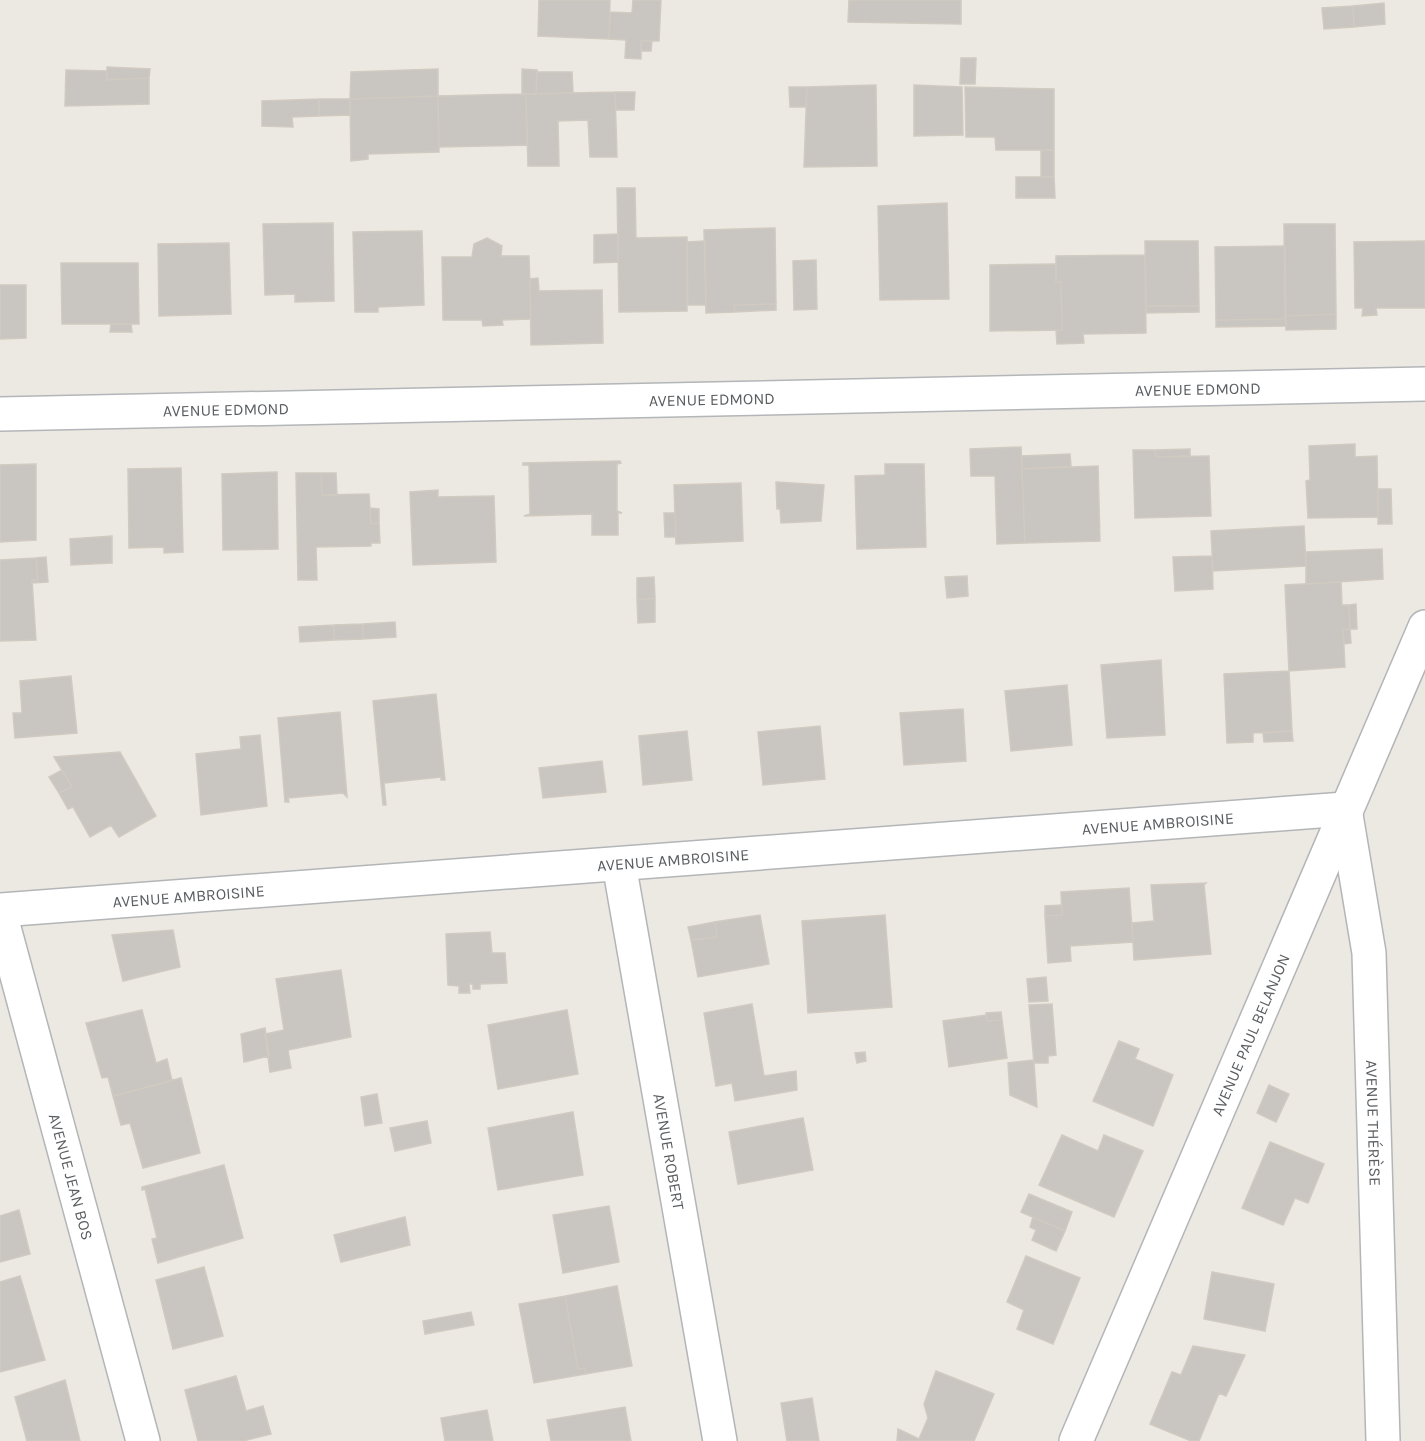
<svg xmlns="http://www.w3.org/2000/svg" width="1425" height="1441" font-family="Karla,sans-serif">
  <rect width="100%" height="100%" fill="#ece9e2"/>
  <!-- building -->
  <path fill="#c9c5c1" stroke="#d0cac1" stroke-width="1.5" d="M 539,0 L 610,0 L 609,39 L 538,36 Z
    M 633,0 L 661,0 L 659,41 L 641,41 L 641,59 L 625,58 L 626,40 L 609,39 L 610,12 L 632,13 Z
    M 849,0 L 961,0 L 961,24 L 848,22 Z
    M 1384,3 L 1385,24 L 1354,27 L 1353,6 Z
    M 1353,6 L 1354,27 L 1324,29 L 1322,8 Z
    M 641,41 L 652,41 L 651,51 L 641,51 Z
    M 961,58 L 976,58 L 975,84 L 960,84 Z
    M 107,67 L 150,69 L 149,78 L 107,80 Z
    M 438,69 L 438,96 L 350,99 L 351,72 Z
    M 522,69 L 537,70 L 536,94 L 522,94 Z
    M 66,70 L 107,71 L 107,80 L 149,78 L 149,104 L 65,106 Z
    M 537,72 L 572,72 L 573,93 L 536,94 Z
    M 876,85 L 877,166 L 804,167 L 807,87 Z
    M 914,85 L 962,87 L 963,135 L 914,136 Z
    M 789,87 L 807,87 L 806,107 L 790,107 Z
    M 965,87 L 1054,89 L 1054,150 L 996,150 L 995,137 L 966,137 Z
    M 615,92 L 635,92 L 634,110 L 616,110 Z
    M 615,92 L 617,157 L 590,157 L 588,120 L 558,121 L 559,166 L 528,166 L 526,94 Z
    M 526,94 L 527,145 L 439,147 L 438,96 Z
    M 438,96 L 439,152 L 368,154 L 368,159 L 351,161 L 350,99 Z
    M 319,99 L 350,99 L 350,115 L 319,116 Z
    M 319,99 L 319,116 L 292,117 L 293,127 L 262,126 L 262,101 Z
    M 1054,150 L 1054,177 L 1041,177 L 1041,151 Z
    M 1016,177 L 1054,177 L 1055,198 L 1016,198 Z
    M 617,188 L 635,188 L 636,238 L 687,237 L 687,311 L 619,312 Z
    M 947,203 L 949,299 L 880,300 L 878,206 Z
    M 333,223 L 334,301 L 295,302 L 295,294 L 265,295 L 263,224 Z
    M 1284,224 L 1335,224 L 1336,314 L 1285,316 Z
    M 775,228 L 776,304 L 734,305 L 735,312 L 706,313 L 704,230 Z
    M 422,231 L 424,305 L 378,307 L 378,312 L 355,312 L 353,232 Z
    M 618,234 L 618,262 L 594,263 L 594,235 Z
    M 487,238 L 502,246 L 501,256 L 529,256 L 531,319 L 502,320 L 503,325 L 483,326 L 482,320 L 443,320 L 442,257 L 472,257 L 474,244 Z
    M 705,241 L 706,305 L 688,305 L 687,242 Z
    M 1145,241 L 1198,241 L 1199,306 L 1146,306 Z
    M 1425,241 L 1425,308 L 1376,308 L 1377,315 L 1362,316 L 1363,308 L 1355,308 L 1354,242 Z
    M 229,243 L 231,314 L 159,316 L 158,244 Z
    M 1285,246 L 1286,319 L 1216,320 L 1215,247 Z
    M 1145,255 L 1146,333 L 1083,334 L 1084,343 L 1057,344 L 1056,330 L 1062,330 L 1061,282 L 1056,282 L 1056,256 Z
    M 816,260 L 817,309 L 794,310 L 793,261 Z
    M 61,263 L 138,263 L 139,324 L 62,324 Z
    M 1056,264 L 1056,282 L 1061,282 L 1062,330 L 990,331 L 990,265 Z
    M 538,278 L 539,291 L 602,290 L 603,343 L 531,345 L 530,279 Z
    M 0,285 L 26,285 L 26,338 L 0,339 Z
    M 776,304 L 776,310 L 735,312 L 734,305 Z
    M 1146,306 L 1199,306 L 1199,312 L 1146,313 Z
    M 1336,314 L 1336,329 L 1286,330 L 1285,316 Z
    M 1286,319 L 1286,326 L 1216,327 L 1216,320 Z
    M 111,324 L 131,324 L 132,332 L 110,332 Z
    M 1355,444 L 1355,457 L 1377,456 L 1378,517 L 1308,518 L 1306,481 L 1310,480 L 1309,446 Z
    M 1021,447 L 1025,543 L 997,544 L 995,476 L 971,476 L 970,449 Z
    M 1190,449 L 1190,456 L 1156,457 L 1155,450 Z
    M 1133,450 L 1155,450 L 1156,457 L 1209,456 L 1211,516 L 1135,518 Z
    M 1070,454 L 1071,466 L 1022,469 L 1022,456 Z
    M 620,461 L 621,463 L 617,464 L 617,511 L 622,513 L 618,513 L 618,535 L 592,535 L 592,514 L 524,516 L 530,514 L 529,465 L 523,465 L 523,463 Z
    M 36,464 L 36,540 L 0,542 L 0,465 Z
    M 885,464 L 924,464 L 926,547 L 857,549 L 855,476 L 885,475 Z
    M 1098,466 L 1100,541 L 1025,543 L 1022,469 Z
    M 181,468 L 183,552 L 164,553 L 164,547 L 129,548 L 128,469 Z
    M 277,472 L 278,549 L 223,550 L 222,474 Z
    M 296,473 L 321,473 L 322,495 L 369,494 L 371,524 L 379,523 L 380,543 L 371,543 L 371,546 L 316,547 L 317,580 L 298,580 Z
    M 321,473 L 336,473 L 337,495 L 322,495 Z
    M 776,482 L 824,485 L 821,521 L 781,523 L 780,509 L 777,509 Z
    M 741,483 L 743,541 L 676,544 L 674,485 Z
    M 1378,489 L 1391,489 L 1392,524 L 1378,524 Z
    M 438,490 L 438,497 L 494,496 L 496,562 L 413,565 L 410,492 Z
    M 370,508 L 379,509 L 379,523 L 371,524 Z
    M 664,513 L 675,513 L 676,537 L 665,537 Z
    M 1304,526 L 1306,566 L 1213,571 L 1211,531 Z
    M 112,536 L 112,563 L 71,565 L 70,539 Z
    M 1382,549 L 1383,579 L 1306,584 L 1306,552 Z
    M 1212,556 L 1213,589 L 1175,591 L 1173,557 Z
    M 46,557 L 48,582 L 32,583 L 32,580 L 38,580 L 36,558 Z
    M 36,558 L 38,580 L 32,580 L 36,640 L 0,641 L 0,560 Z
    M 967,576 L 968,596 L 947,598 L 945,577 Z
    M 654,577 L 655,598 L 637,600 L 637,578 Z
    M 1341,582 L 1342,605 L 1349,605 L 1350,629 L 1343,630 L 1345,667 L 1289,671 L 1285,585 Z
    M 655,598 L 655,622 L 638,623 L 637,600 Z
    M 1356,604 L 1357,629 L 1350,629 L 1349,605 Z
    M 395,622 L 396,637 L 363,639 L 363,624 Z
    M 363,624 L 363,639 L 334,640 L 334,625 Z
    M 334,625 L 334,640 L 300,642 L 299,627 Z
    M 1350,629 L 1351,643 L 1344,644 L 1343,630 Z
    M 1161,660 L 1165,735 L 1107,738 L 1101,665 Z
    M 1289,671 L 1292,731 L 1253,733 L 1253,742 L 1227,743 L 1224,674 Z
    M 71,676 L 77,733 L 15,738 L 13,713 L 22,713 L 20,681 Z
    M 1067,685 L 1072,745 L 1011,751 L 1005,691 Z
    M 436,694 L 445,780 L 441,780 L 441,777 L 384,783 L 386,805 L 383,805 L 373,701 Z
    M 963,709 L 966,761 L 904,765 L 900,713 Z
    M 340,712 L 347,797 L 343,793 L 288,798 L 289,802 L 285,802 L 278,718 Z
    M 820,726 L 825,779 L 763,785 L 758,732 Z
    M 687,731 L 692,780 L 643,785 L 639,736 Z
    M 1292,731 L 1293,741 L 1264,742 L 1263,733 Z
    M 260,735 L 267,806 L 201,815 L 196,754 L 241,749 L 240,737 Z
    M 120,752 L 156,816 L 119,837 L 111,825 L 90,837 L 73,807 L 68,809 L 59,793 L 72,787 L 54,757 Z
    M 602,761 L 606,792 L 543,798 L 539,768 Z
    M 62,770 L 72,787 L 59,793 L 49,777 Z
    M 1206,883 L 1204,885 L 1211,954 L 1134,960 L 1132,923 L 1154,921 L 1151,885 Z
    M 1129,888 L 1133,942 L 1070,946 L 1071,961 L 1048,963 L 1045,916 L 1062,915 L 1061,892 Z
    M 1062,905 L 1062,915 L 1045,916 L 1045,906 Z
    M 760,915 L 769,964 L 698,977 L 691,940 L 717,937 L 715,922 Z
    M 885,915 L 892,1007 L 808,1013 L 802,921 Z
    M 715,922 L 717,937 L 691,940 L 688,927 Z
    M 173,930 L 180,967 L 123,981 L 112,935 Z
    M 490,932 L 492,953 L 505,953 L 507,983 L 480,984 L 480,989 L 473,989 L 473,984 L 469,984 L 470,993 L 459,993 L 459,986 L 448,985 L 446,934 Z
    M 341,970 L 351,1037 L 288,1050 L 291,1068 L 270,1072 L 265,1034 L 284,1030 L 276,979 Z
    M 1046,977 L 1048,1001 L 1029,1002 L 1027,979 Z
    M 752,1004 L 764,1076 L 796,1071 L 797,1090 L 735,1101 L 732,1083 L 716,1086 L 704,1013 Z
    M 1052,1004 L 1056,1055 L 1048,1056 L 1048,1063 L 1034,1063 L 1029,1005 Z
    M 142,1010 L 156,1063 L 167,1059 L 172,1081 L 113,1096 L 108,1077 L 102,1078 L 86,1023 Z
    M 567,1010 L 578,1074 L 498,1089 L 488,1025 Z
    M 1001,1012 L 1002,1020 L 987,1021 L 986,1013 Z
    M 986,1015 L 987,1021 L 1002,1020 L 1007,1058 L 949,1067 L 943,1021 Z
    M 265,1028 L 269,1056 L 244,1062 L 241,1034 Z
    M 1119,1041 L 1139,1049 L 1135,1059 L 1173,1075 L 1153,1126 L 1093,1101 Z
    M 865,1052 L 866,1061 L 857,1063 L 855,1053 Z
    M 1033,1060 L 1034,1063 L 1037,1107 L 1010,1095 L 1008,1063 Z
    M 181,1078 L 200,1153 L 143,1168 L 130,1123 L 121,1125 L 113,1096 Z
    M 1269,1085 L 1289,1094 L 1276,1122 L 1257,1113 Z
    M 377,1094 L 382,1123 L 365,1126 L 361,1097 Z
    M 573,1112 L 583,1175 L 498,1190 L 488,1128 Z
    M 803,1118 L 813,1170 L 738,1184 L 729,1132 Z
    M 427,1121 L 431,1143 L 395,1151 L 390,1128 Z
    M 1062,1135 L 1098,1151 L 1104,1135 L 1143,1151 L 1114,1217 L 1039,1185 Z
    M 1270,1142 L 1324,1164 L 1308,1203 L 1295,1198 L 1283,1225 L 1242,1208 Z
    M 224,1165 L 243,1238 L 158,1263 L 152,1239 L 157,1238 L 145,1189 L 142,1190 L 142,1187 Z
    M 1029,1194 L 1072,1212 L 1065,1231 L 1021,1212 Z
    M 609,1206 L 619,1262 L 563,1273 L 553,1215 Z
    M 19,1210 L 30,1254 L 0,1262 L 0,1216 Z
    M 405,1217 L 410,1245 L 341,1262 L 334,1235 Z
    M 1033,1217 L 1065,1231 L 1056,1251 L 1032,1240 L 1036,1230 L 1030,1227 Z
    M 1026,1256 L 1080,1278 L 1053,1344 L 1017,1329 L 1024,1310 L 1007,1302 Z
    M 204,1267 L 223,1336 L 173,1349 L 156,1280 Z
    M 1212,1272 L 1274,1284 L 1265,1331 L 1204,1319 Z
    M 20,1276 L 45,1360 L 0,1372 L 0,1282 Z
    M 617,1286 L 632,1366 L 586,1374 L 585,1368 L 578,1369 L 565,1296 Z
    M 565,1296 L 578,1369 L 585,1368 L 586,1374 L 534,1383 L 519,1304 Z
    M 471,1312 L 474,1325 L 425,1334 L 423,1321 Z
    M 1193,1346 L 1245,1355 L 1226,1396 L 1219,1393 L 1199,1441 L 1191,1441 L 1150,1424 L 1172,1372 L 1181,1375 Z
    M 936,1371 L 994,1394 L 974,1441 L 897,1441 L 898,1429 L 919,1439 L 928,1418 L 924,1404 Z
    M 236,1376 L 246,1411 L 263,1406 L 271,1434 L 243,1441 L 198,1441 L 185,1390 Z
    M 65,1380 L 80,1441 L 27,1441 L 15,1397 Z
    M 812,1398 L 819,1441 L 787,1441 L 781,1403 Z
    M 625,1407 L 631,1441 L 551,1441 L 547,1420 Z
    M 487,1410 L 493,1441 L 445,1441 L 441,1418 Z"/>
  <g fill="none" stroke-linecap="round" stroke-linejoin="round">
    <defs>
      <g id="street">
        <path id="s1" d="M 0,414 L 1425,384"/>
        <path id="s2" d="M 1345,809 L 1369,953 L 1383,1441"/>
        <path id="s3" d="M 619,864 L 720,1441"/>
        <path id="s4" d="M 0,910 L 1345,809"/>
        <path id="s5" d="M 0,913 L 143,1441"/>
        <path id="s6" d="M 1076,1441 L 1425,627"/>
      </g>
    </defs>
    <!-- street casing -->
    <use href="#street" stroke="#b3b5b8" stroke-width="36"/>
    <!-- street -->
    <use href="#street" stroke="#fff" stroke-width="33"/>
  </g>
  <g text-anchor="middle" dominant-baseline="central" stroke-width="6" stroke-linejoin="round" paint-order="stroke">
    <!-- street labels -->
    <g font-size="16" fill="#5b5e61" stroke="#fff">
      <text stroke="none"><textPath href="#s1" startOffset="1198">AVENUE EDMOND</textPath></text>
      <text stroke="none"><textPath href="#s1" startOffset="712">AVENUE EDMOND</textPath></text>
      <text stroke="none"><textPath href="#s1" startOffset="226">AVENUE EDMOND</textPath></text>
      <text stroke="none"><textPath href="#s4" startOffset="1161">AVENUE AMBROISINE</textPath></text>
      <text stroke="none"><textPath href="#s4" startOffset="675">AVENUE AMBROISINE</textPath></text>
      <text stroke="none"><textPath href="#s4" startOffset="189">AVENUE AMBROISINE</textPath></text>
      <text stroke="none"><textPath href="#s6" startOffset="442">AVENUE PAUL BELANJON</textPath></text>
      <text stroke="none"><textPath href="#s2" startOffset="316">AVENUE THÉRÈSE</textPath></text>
      <text stroke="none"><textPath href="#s3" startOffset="292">AVENUE ROBERT</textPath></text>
      <text stroke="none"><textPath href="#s5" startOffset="273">AVENUE JEAN BOS</textPath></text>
    </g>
  </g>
</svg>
